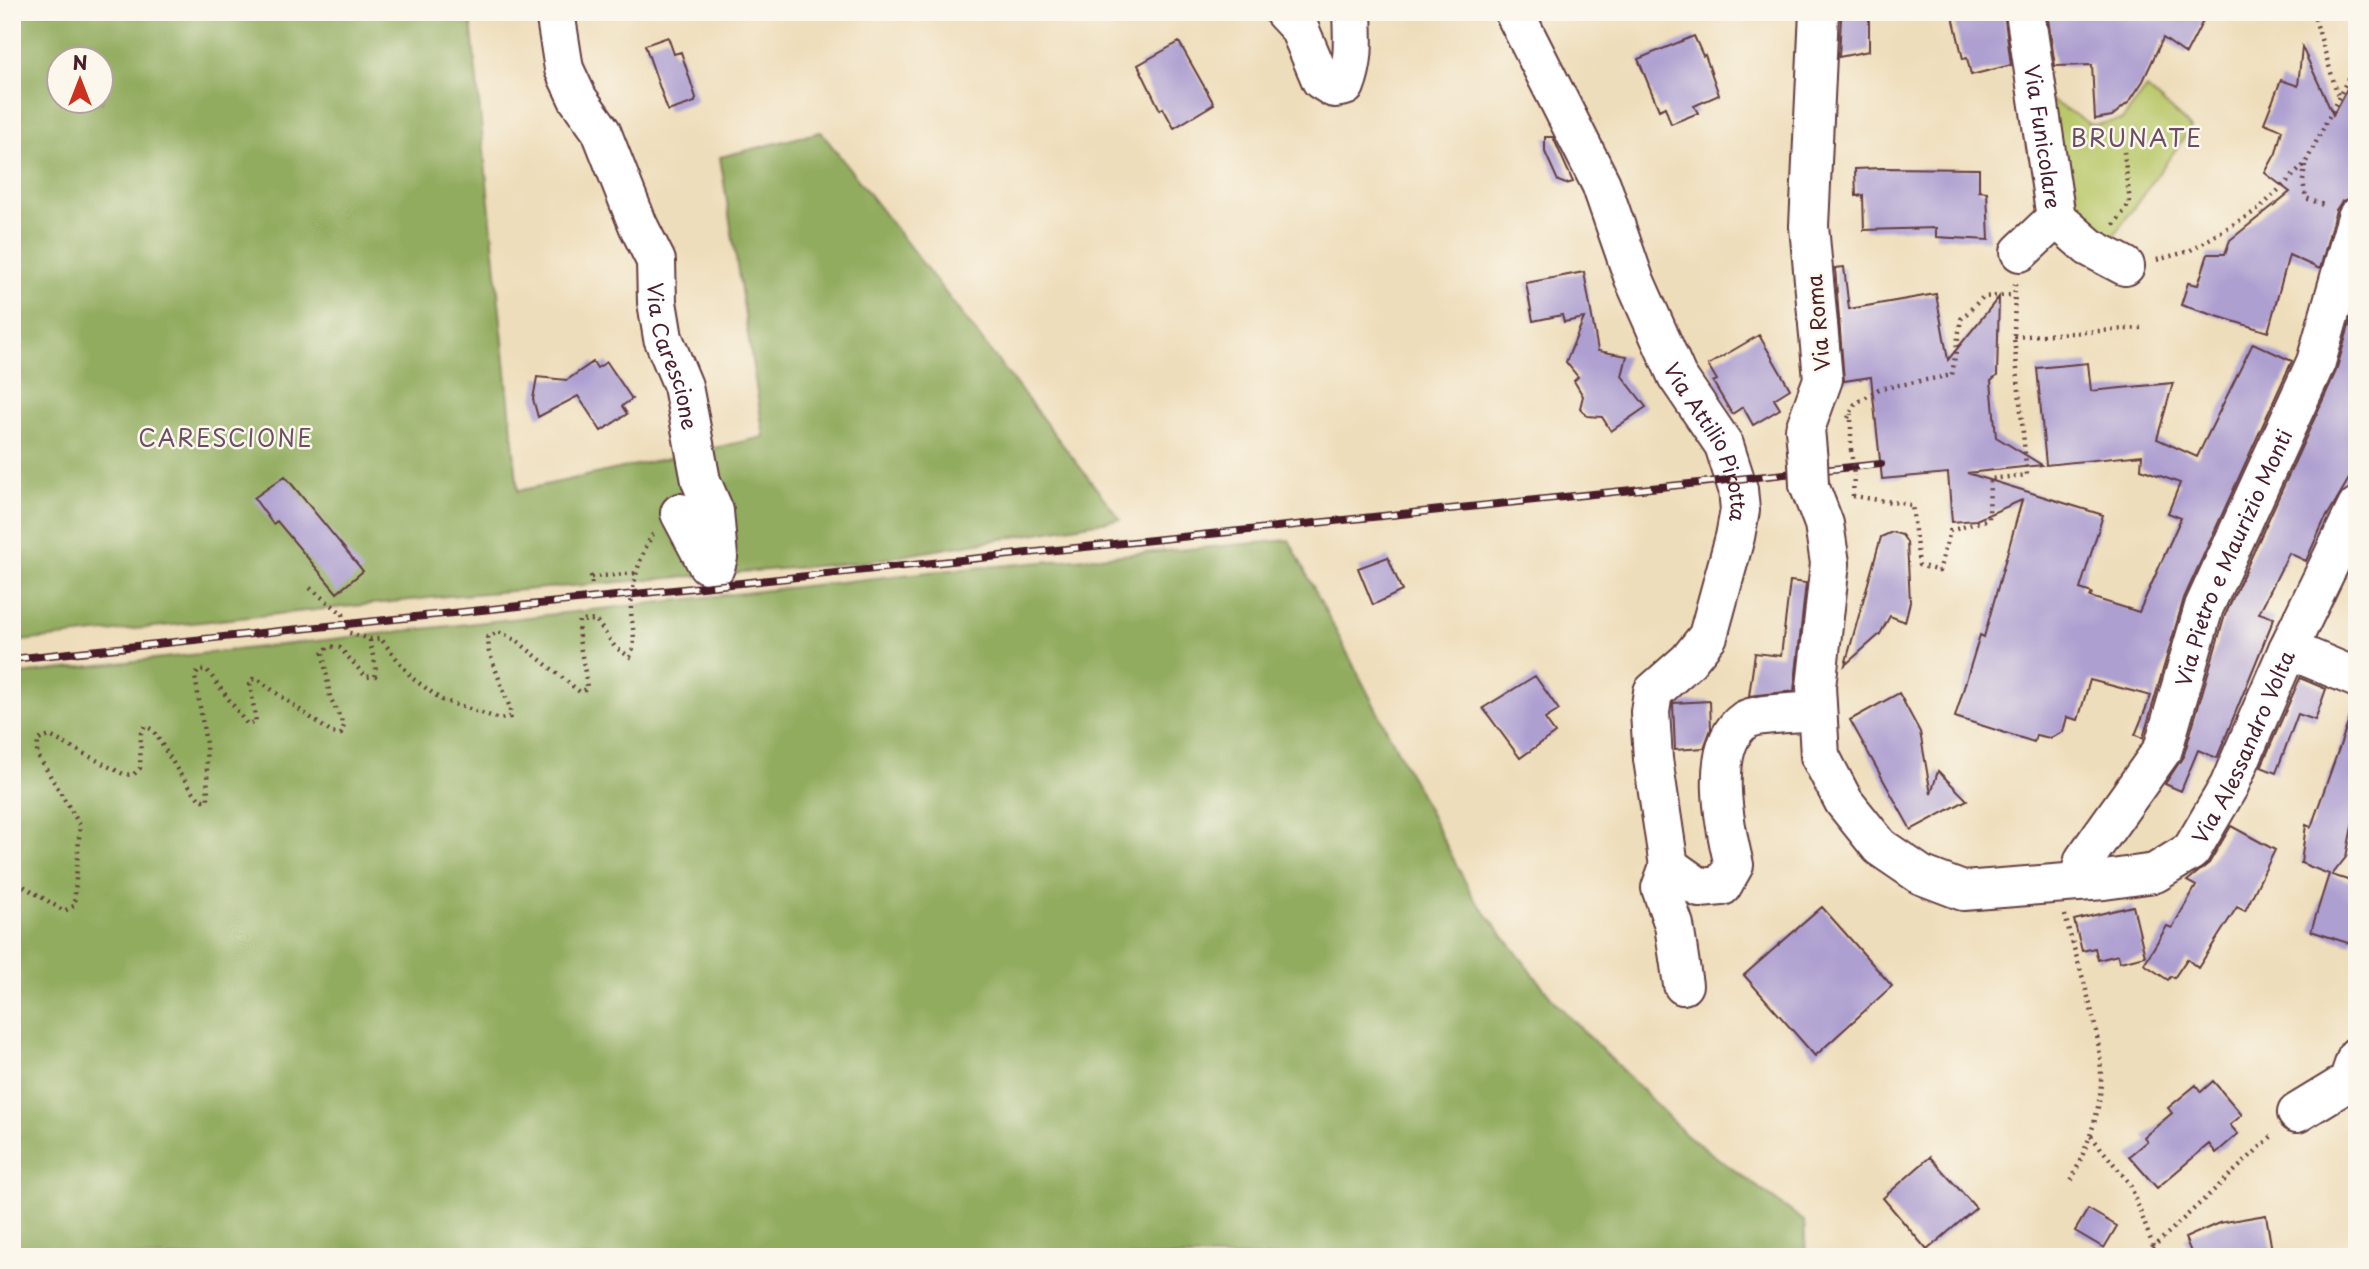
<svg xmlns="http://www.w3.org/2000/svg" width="2369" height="1269" font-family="'Playpen Sans',sans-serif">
  <rect width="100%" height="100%" fill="#fbf7ec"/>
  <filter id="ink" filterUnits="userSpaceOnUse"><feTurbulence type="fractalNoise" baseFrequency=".0143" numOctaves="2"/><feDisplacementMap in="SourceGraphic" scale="14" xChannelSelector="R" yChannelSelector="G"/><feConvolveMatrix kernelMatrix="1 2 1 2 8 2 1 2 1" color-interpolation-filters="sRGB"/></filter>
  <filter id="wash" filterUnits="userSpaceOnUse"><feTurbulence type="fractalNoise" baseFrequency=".00686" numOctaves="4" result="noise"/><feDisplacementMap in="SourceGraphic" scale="28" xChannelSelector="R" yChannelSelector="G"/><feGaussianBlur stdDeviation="1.57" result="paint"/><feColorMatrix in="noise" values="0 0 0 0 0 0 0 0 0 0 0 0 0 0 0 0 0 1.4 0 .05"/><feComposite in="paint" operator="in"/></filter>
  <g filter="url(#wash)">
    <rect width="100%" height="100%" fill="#eeddba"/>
    <!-- green -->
    <path fill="#b9c86b" stroke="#82744b" stroke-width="2" d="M 2147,88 L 2191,128 L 2109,242 L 2088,227 L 2074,207 L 2060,194 L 2042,95 L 2092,125 L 2122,120 Z"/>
    <!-- forest -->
    <path fill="#92ac5f" stroke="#6e6645" stroke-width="2" fill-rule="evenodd" d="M 12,12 L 470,12 L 518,491 L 764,437 L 720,157 L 821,132 L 1120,519 L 865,562 L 448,596 L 12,642 ZM 60,60 L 102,60 L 102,102 L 60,102 Z
      M 1289,540 L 1473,897 L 1555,1002 L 1686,1135 L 1804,1221 L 1806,1257 L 12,1257 L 12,675 L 929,572 Z"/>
    <g id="blocks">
      <!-- building -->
      <path fill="#ad9fd0" d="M 1862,12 L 1869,12 L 1869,51 L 1839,57 L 1841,18 Z
        M 1952,12 L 2004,12 L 2011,65 L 1971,75 L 1967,58 L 1963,59 Z
        M 2047,12 L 2188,12 L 2203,21 L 2186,54 L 2163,38 L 2143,81 L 2129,102 L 2112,116 L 2095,119 L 2092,65 L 2055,66 Z
        M 1694,36 L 1703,56 L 1705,55 L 1719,95 L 1694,106 L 1698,113 L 1671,124 L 1665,107 L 1659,110 L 1638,59 Z
        M 668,37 L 674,54 L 681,52 L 696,98 L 695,102 L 668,111 L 645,45 Z
        M 1179,42 L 1214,104 L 1174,128 L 1163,108 L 1160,110 L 1138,65 Z
        M 2302,47 L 2333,115 L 2357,70 L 2357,196 L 2342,201 L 2336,210 L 2320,269 L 2289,255 L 2268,332 L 2181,305 L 2188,283 L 2198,285 L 2208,254 L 2225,254 L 2230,240 L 2290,192 L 2265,173 L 2276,153 L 2282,130 L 2264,123 L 2281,80 L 2298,86 Z
        M 1545,137 L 1553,137 L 1573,182 L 1566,184 L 1558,181 L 1545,152 Z
        M 1882,168 L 1979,169 L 1979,191 L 1987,192 L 1989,240 L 1936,237 L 1936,228 L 1864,230 L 1863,195 L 1856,196 L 1855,169 Z
        M 1844,267 L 1849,309 L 1936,294 L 1948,360 L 1999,297 L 1997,376 L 1991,381 L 1996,437 L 2042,465 L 1967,473 L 2103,515 L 2080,589 L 2092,593 L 2090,597 L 2139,612 L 2181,518 L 2168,513 L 2180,483 L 2141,469 L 2142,455 L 2046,465 L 2037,368 L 2088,363 L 2091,391 L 2173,383 L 2157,439 L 2197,457 L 2253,343 L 2292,361 L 2184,598 L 2143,738 L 2135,735 L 2151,696 L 2090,680 L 2078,720 L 2067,717 L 2063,732 L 2050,738 L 2036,735 L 2034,742 L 1955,717 L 1980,635 L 1984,637 L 2022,500 L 1976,520 L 1952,522 L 1948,473 L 1882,479 L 1871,377 L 1844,381 L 1835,268 Z
        M 1584,272 L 1598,351 L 1627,356 L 1622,376 L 1646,407 L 1611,431 L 1602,417 L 1587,416 L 1580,408 L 1583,396 L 1574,381 L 1578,377 L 1566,362 L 1584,318 L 1564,322 L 1562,315 L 1533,321 L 1526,283 Z
        M 2357,298 L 2357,465 L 2323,523 L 2306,561 L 2289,553 L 2259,613 L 2274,618 L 2217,758 L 2198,750 L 2181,791 L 2165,784 L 2184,755 L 2225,615 L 2336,371 Z
        M 1759,335 L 1790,389 L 1774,399 L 1780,409 L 1753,425 L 1743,407 L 1732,414 L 1713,382 L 1717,380 L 1708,365 Z
        M 593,362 L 597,368 L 607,362 L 632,399 L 622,406 L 627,414 L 601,431 L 578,396 L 538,417 L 533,399 L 537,377 L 567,380 Z
        M 285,476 L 363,571 L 337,593 L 277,521 L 273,524 L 254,498 Z
        M 1892,532 L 1902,535 L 1907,542 L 1910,602 L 1905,622 L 1890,616 L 1880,634 L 1845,665 L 1881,537 Z
        M 1388,557 L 1402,591 L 1373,605 L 1358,568 Z
        M 1790,581 L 1806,583 L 1794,691 L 1749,696 L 1755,653 L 1781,656 Z
        M 1535,676 L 1559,710 L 1545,719 L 1555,733 L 1520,758 L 1483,708 Z
        M 2300,678 L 2326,689 L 2315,720 L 2298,714 L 2276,773 L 2261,767 Z
        M 1899,693 L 1920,732 L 1931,794 L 1938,771 L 1967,800 L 1911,830 L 1850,720 Z
        M 1710,701 L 1711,729 L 1704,748 L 1675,750 L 1673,703 Z
        M 2353,709 L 2357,710 L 2357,801 L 2346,857 L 2332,875 L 2357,883 L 2357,928 L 2351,944 L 2311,931 L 2329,874 L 2301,863 L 2306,825 L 2311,827 Z
        M 2231,826 L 2275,850 L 2245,911 L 2237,907 L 2198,968 L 2187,959 L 2174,978 L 2171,976 L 2168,980 L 2144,964 L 2167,926 L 2172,928 L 2196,886 L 2187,881 L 2209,863 Z
        M 2133,906 L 2145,956 L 2120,962 L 2118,955 L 2098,960 L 2095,948 L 2082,951 L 2074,920 Z
        M 1822,907 L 1892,986 L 1815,1056 L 1744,975 Z
        M 2213,1081 L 2242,1115 L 2230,1125 L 2238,1134 L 2216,1153 L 2209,1144 L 2157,1188 L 2129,1156 L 2147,1141 L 2144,1137 L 2172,1113 L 2168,1108 L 2196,1085 L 2201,1092 Z
        M 1930,1157 L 1976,1208 L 1927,1250 L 1883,1198 Z
        M 2088,1209 L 2117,1226 L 2104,1248 L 2075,1231 Z
        M 2266,1215 L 2273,1257 L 2193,1257 L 2185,1238 L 2219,1223 Z"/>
    </g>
  </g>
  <g filter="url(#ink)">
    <use href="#blocks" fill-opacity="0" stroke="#633c40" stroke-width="2"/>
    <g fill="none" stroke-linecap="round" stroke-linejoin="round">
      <defs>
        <g id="minor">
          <path id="s1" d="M 555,12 L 564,69 L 578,99 L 601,131 L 638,225 L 656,261 L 657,302 L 663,338 L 683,386 L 701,481 L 714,511 L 718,557 L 715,567 L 707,564 L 680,513"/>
          <path d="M 1284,12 L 1299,28 L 1321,80 L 1334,88 L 1345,86 C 1355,61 1353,39 1352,12"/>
          <path id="s2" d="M 1514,12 L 1601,184 L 1634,279 L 1677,376 L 1724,445 L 1738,489 L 1740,510 L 1735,537 L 1708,636 L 1688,661 L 1653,692 L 1650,712 L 1653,759 L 1669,866 L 1700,888 L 1722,886 L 1734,865 C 1725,828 1707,746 1745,720 C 1756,713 1800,713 1815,711"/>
          <path id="s3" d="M 2025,12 L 2056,218 L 2089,247 L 2125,266"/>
          <path d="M 2020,252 L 2056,218"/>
          <path d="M 1808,462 L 1805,429 L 1823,379 L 1809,226 L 1819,12"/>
          <path id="s4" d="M 1809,485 L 1824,524 L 1830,563 L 1816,687 L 1820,756 L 1844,802 L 1880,847 L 1921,875 L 1963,891 L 2104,880 L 2155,873 L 2191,851 L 2229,786 L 2288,649 L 2357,507"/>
          <path d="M 2288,649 L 2357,678"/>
          <path d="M 1669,866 L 1661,888 L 1674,925 L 1683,985"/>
          <path id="s5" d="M 2079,881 L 2084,860 L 2163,749 L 2204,607 L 2316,362 L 2357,217"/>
          <path d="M 2297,1113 L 2348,1082 L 2357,1056"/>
        </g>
      </defs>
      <!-- minor casing -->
      <use href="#minor" stroke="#633c40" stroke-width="42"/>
      <!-- path -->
      <path stroke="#633c40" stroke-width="4.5" stroke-dasharray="2 5" stroke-linecap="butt" d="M 2313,12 L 2338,96
        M 2305,165 L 2303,181 L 2306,198 L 2326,206
        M 2114,225 L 2130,203 L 2124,152
        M 2157,260 L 2189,251 L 2259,209 L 2305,164 L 2357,61
        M 2014,337 L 2141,328
        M 1848,418 L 1855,404 L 1879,389 L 1952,375 L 1961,319 L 1983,297 L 2013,295
        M 1851,450 L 1851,414
        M 1853,496 L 1912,505 L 1919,565 L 1939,571 L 1950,531 L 1989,519 L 1990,479 L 2027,475 L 2014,337 L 2015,283
        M 1853,496 L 1854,475
        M 592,584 L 591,577 L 637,573
        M 310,588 L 343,614 L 347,632 L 370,639 L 381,639 L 412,678 L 442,700 L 500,719 L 510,717 L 510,708 L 489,652 L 488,637 L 498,632 L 516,640 L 580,692 L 587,689 C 586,668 576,638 579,621 L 596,620 L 615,647 L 630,657 C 638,642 631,624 631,608 C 632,583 640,555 653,534
        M 12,879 L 64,911 L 74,906 L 80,825 L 37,754 L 38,740 L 50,736 L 125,775 L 134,774 L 140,768 L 141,733 L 145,726 L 153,730 L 180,774 L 200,800 L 208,800 L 206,744 L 195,676 L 199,670 L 207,670 L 247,724 L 256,722 L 250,684 L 253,679 L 260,681 L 332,733 L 341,734 L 344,726 L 330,697 L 323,653 L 329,646 L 340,648 L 366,677 L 375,676 C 378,663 370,653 370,639
        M 2065,915 C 2078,969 2107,1040 2100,1095 C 2096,1126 2083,1154 2071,1182
        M 2091,1136 L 2130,1184 L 2157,1257
        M 2152,1248 L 2273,1135"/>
      <!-- minor -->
      <use href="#minor" stroke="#fff" stroke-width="38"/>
      <defs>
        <path id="rail" d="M 12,659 L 1881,464"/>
      </defs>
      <!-- rail casing -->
      <use href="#rail" stroke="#4a1f2b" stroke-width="8"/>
      <!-- rail -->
      <use href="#rail" stroke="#fbf7ec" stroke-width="5" stroke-dasharray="16" stroke-linecap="butt"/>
      <defs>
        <path id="minor-bridge" d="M 1808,462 L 1809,485"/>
      </defs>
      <!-- minor-bridge casing -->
      <use href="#minor-bridge" stroke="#633c40" stroke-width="42" stroke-linecap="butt"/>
      <!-- path-bridge -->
      <path stroke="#633c40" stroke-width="4.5" stroke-dasharray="2 5" stroke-linecap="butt" d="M 1851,450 L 1854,475"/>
      <!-- minor-bridge -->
      <use href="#minor-bridge" stroke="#fff" stroke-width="38"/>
    </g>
  </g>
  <g text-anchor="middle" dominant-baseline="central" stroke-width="5" stroke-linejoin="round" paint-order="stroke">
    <!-- street labels -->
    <g font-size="21" fill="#4a1f2b" stroke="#fbf7ec">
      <text stroke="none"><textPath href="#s3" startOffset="126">Via Funicolare</textPath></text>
      <text transform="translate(1817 323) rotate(-95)">Via Roma</text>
      <text stroke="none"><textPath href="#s1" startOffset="369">Via Carescione</textPath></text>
      <text stroke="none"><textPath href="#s2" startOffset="474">Via Attilio Pirotta</textPath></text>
      <text stroke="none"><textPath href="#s5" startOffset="362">Via Pietro e Maurizio Monti</textPath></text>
      <text stroke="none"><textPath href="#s4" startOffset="831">Via Alessandro Volta</textPath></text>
    </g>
    <!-- neighbourhood labels -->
    <g font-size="23" letter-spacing="2" fill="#6d4c65" stroke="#fbf7ec">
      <text x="226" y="437">CARESCIONE</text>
    </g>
    <!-- quarter labels -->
    <g font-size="24" letter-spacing="2" fill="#6d4c65" stroke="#fbf7ec">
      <text x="2137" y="137">BRUNATE</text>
    </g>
  </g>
  <!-- margin -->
  <rect width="2369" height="1269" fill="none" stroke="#fbf7ec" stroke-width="42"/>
  <!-- north arrow -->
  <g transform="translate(80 80)"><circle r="33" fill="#fbf7ec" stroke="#b4a19f" stroke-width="2"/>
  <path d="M0-5L12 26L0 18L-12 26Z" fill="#c8321e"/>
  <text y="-10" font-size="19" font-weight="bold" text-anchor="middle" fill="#4a1f2b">N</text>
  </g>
</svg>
